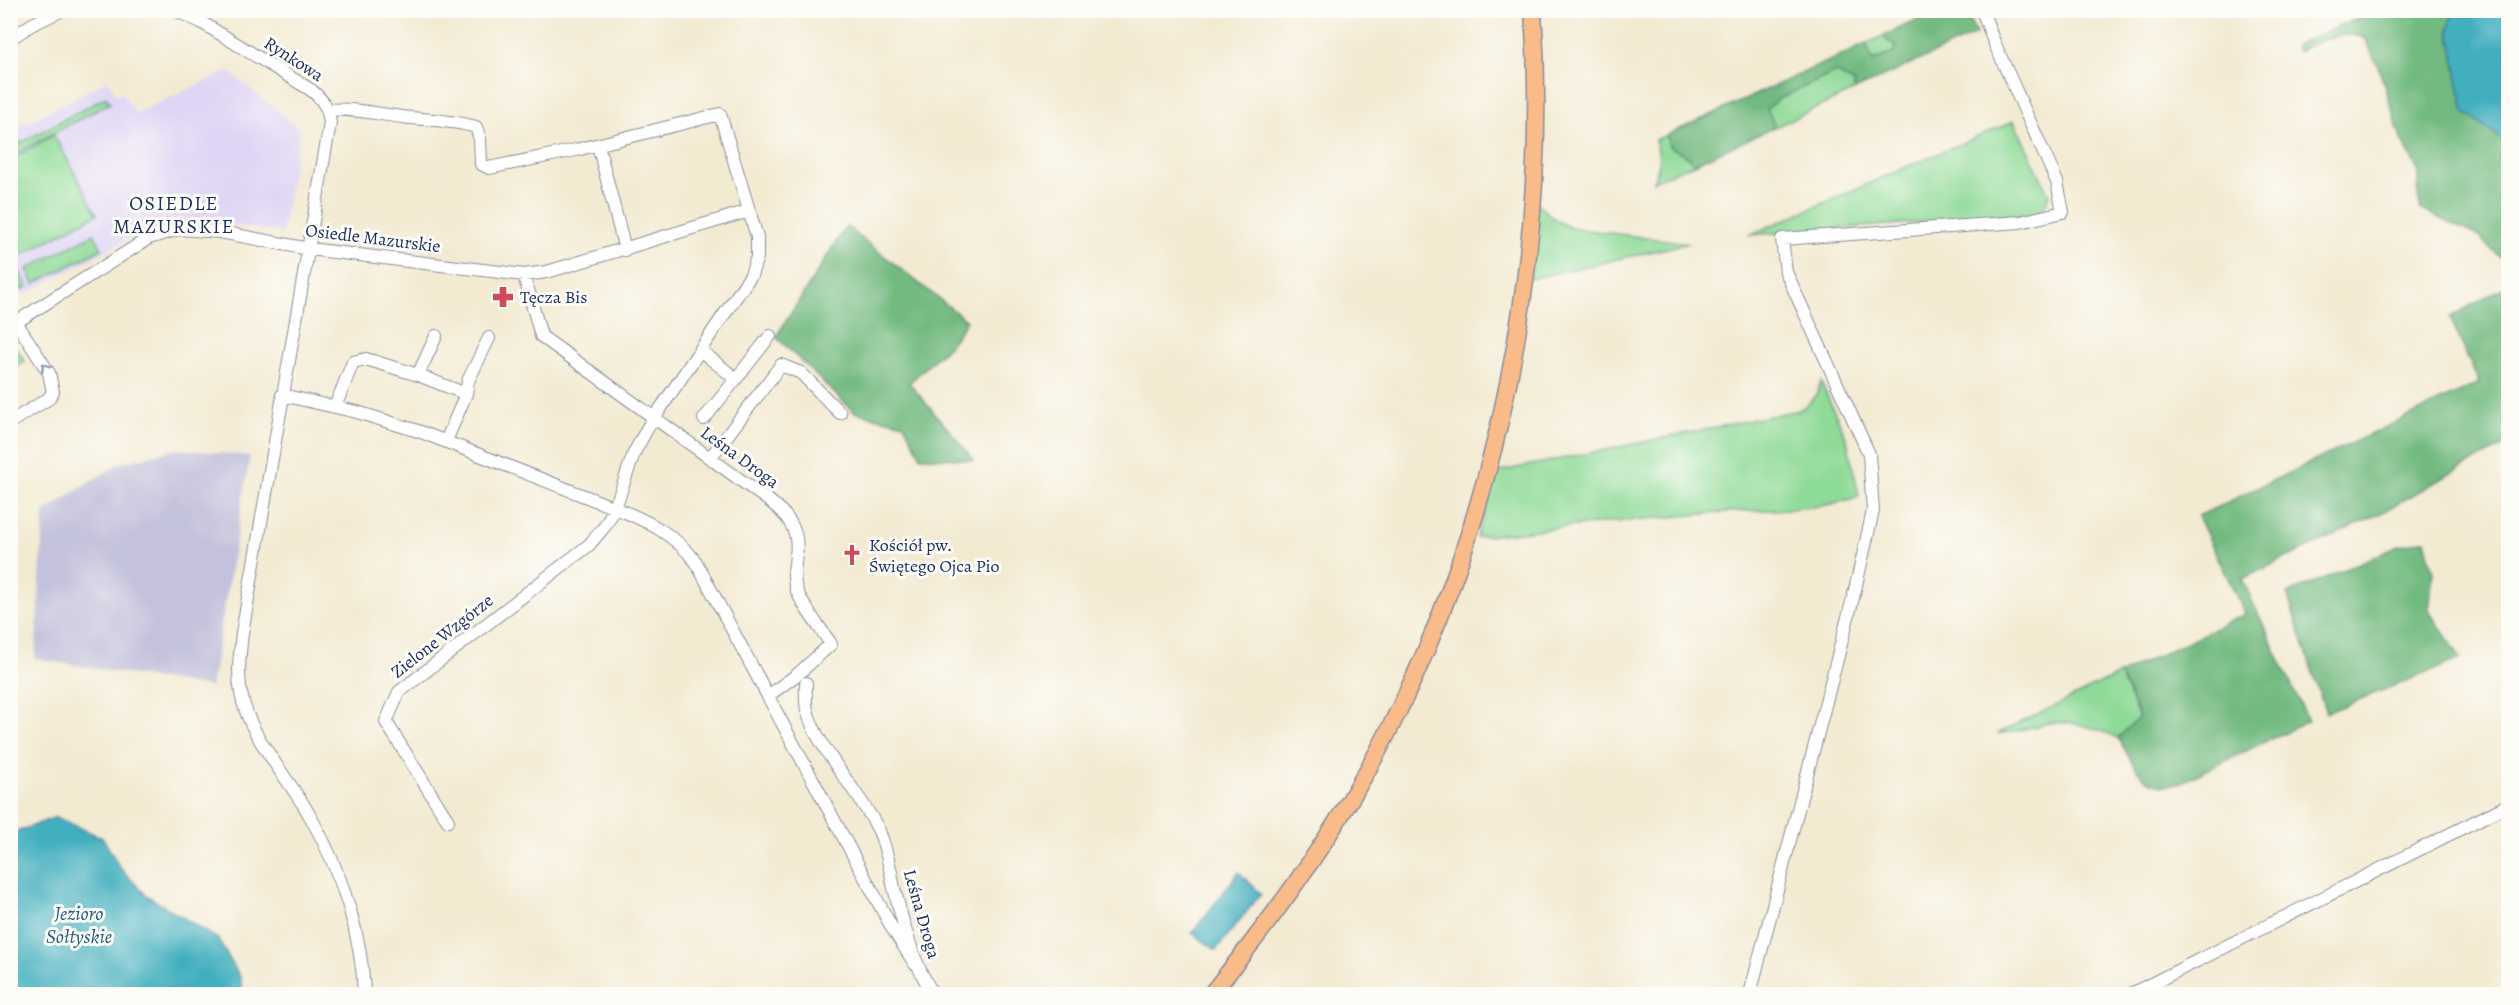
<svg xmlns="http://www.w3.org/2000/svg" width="2519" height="1005" font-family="Alegreya,serif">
  <rect width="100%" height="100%" fill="#fdfcf7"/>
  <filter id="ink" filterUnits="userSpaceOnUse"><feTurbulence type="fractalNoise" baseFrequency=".0167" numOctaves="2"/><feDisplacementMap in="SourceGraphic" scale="12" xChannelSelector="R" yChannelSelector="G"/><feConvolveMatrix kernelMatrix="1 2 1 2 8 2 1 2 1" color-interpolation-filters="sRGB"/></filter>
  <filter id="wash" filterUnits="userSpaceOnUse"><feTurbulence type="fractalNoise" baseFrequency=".008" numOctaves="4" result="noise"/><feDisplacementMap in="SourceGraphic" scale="24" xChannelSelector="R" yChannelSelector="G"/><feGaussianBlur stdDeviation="1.35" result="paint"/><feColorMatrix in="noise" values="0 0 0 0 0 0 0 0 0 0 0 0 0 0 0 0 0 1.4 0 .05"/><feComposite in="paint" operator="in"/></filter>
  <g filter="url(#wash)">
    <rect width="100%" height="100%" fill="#f3ead2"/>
    <!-- built -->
    <path fill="#dfd5f5" d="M 228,71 L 300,129 L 282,232 L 181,218 L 155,225 L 23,295 L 11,277 L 10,132 L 108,80 L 116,95 L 121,92 L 136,113 Z"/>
    <!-- industrial -->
    <path fill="#c3c1db" d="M 177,449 L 250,456 L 211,687 L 35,659 L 44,512 L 118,464 Z"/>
    <!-- green -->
    <path fill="#8eda97" stroke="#54847a" stroke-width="1.5" d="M 1883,36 L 1895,47 L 1894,52 L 1873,61 L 1866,44 Z
      M 1836,72 L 1853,82 L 1855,90 L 1775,127 L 1767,109 L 1778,99 Z
      M 106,97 L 110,103 L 11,156 L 11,148 Z
      M 2014,121 L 2049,195 L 2045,206 L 2037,214 L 1749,235 Z
      M 54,135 L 97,214 L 20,256 L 11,239 L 11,159 Z
      M 1667,135 L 1669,146 L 1689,157 L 1694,164 L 1653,181 C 1661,166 1660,156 1655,140 Z
      M 1537,204 L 1557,221 L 1571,228 L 1689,243 L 1530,279 Z
      M 94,234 L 102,249 L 34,284 L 27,269 Z
      M 10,255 L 28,287 L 21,290 L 11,271 Z
      M 16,348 L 25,361 L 11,371 L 11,352 Z
      M 1821,382 L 1847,440 L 1859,496 C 1817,512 1771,509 1727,512 C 1643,519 1560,527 1476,537 L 1497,472 L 1799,410 C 1812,403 1817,397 1821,382 Z
      M 2120,674 L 2139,718 L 2118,738 C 2097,728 2067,719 2044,724 C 2028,728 2013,732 1997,734 Z"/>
    <!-- forest -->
    <path fill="#72ba80" stroke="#46746f" stroke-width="1.5" d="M 1937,11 L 1962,11 L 1968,16 L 1976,34 L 1855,90 L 1853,82 L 1836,72 L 1778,99 L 1767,109 L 1775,127 L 1694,164 L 1689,157 L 1669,146 L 1667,135 L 1866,44 L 1873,61 L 1894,53 L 1895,47 L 1883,36 Z
      M 2372,11 L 2453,11 L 2449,29 L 2464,112 L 2508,143 L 2508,264 L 2476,235 L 2421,210 L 2418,197 L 2418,171 L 2401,139 L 2379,69 L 2365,38 C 2340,29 2320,42 2297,51 L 2295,45 L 2359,18 Z
      M 846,226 L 967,321 L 950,345 L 909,383 L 974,460 L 921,457 L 904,424 L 854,412 L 776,337 Z
      M 2508,285 L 2508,444 L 2444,477 L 2385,511 L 2242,579 L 2308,721 L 2178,784 C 2139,790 2136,766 2118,738 L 2139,717 L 2120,674 L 2245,614 L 2198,516 L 2479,383 L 2450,317 Z
      M 2425,540 L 2433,573 L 2429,611 L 2461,659 L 2326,713 L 2287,594 L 2399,546 Z"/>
    <!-- water -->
    <path fill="#42afbf" stroke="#2e6f8e" stroke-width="1.5" d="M 2453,11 L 2508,11 L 2508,143 L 2464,112 L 2449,29 Z
      M 56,817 L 103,838 L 120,868 L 146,895 L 218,939 L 240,977 L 243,994 L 11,994 L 11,834 Z
      M 1239,872 L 1261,894 L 1216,950 L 1192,933 Z"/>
  </g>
  <g filter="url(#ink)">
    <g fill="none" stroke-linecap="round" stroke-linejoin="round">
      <defs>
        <path id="minor" d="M 175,10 L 201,22 L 311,90 C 323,100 328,107 330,123 L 242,633 C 240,653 237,673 241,693 C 249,738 288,776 310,816 C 340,869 362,933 364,994
          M 10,39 L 31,25 L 62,10
          M 598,145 L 625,250
          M 524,275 L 541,336 L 768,500 C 787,514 800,530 796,555 C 795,566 792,577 796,588 C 800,603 822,630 831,644 L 798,674 L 769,695
          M 10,326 L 149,238 L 179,229 L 220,232 L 309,249 L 524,275 L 547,272 L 749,211
          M 700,350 L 736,379 L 704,419
          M 418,375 L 436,336
          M 736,379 L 770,336
          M 466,394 L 468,381 L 489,338
          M 282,395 L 357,412 L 421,432 L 615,508 L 634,453 L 648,427 L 751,275 L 757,257 L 757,237 L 720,114 L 576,150 L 489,168 L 481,164 L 480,139 L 476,127 C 451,120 427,120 402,117 C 377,114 354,108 329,110
          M 335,407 L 353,362 L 366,359 L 418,375 L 466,394 L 446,441
          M 10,422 L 48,399 L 53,392 L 49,373 L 16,322
          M 710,458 L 781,365 L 801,373 L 840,413
          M 806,683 C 806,691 805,701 807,710 C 817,749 860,792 879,831 C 887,850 890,868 894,888 C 904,926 912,961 933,994
          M 448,821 L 386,722 L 399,692 L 589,545 L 605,526 L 615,508 C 646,520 676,535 696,562 L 892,928 L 915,964
          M 1750,994 L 1854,594 L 1873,511 L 1869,454 L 1786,272 L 1782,239 L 2020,222 L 2063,212 L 2057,182 L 1994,42 L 1982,10
          M 2131,994 L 2508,805"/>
        <path id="major" d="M 1211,994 C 1277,914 1339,827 1387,734 C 1499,514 1550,257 1533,10"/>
      </defs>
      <!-- minor casing -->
      <use href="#minor" stroke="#878c98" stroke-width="14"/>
      <!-- major casing -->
      <use href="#major" stroke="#878c98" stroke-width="19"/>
      <!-- minor -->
      <use href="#minor" stroke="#fff" stroke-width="12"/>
      <!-- major -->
      <use href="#major" stroke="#fabb8b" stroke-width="16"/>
    </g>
    <!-- one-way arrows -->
    <defs><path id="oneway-chevron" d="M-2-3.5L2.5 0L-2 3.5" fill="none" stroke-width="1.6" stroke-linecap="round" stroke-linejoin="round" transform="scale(1.5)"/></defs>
    <use stroke="#8d97ae" href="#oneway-chevron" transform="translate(45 367) rotate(-121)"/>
  </g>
  <!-- icons -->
  <defs>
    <symbol id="pharmacy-bare" viewBox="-9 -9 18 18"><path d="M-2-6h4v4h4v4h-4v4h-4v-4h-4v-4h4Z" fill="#d1495b" stroke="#fdfcf7" stroke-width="2.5" paint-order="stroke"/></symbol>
    <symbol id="church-bare" viewBox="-9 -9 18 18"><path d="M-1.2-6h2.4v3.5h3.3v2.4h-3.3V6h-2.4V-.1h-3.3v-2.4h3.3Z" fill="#d1495b" stroke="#fdfcf7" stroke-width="2.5" paint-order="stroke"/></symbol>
  </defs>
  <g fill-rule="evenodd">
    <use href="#pharmacy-bare" x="488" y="282" width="30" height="30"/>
    <use href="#church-bare" x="837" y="540" width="30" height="30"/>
  </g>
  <g text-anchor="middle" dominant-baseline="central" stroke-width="6" stroke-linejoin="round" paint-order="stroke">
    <!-- street labels -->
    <g font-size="18" fill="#1b2f5e" stroke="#fdfcf7">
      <text transform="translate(294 59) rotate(33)">Rynkowa</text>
      <text transform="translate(373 238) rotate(7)">Osiedle Mazurskie</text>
      <text transform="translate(740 457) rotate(36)">Leśna Droga</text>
      <text transform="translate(442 636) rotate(-38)">Zielone Wzgórze</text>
      <text transform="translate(922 914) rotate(74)">Leśna Droga</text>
    </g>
    <!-- poi labels -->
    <g font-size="18" fill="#1b2f5e" stroke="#fdfcf7" text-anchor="start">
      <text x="520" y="297">Tęcza Bis</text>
      <text x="869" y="545">Kościół pw.<tspan x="869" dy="21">Świętego Ojca Pio</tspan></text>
    </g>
    <!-- neighbourhood labels -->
    <g font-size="20" letter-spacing="1.5" fill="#1b2f5e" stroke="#fdfcf7">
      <text x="174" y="203">OSIEDLE<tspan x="174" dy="23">MAZURSKIE</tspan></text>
    </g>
    <!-- water labels -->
    <g font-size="20" font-style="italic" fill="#295c80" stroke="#fdfcf7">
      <text x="79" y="913">Jezioro<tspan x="79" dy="23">Sołtyskie</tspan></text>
    </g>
  </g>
  <!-- margin -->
  <rect width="2519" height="1005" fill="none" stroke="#fdfcf7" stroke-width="36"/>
</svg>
